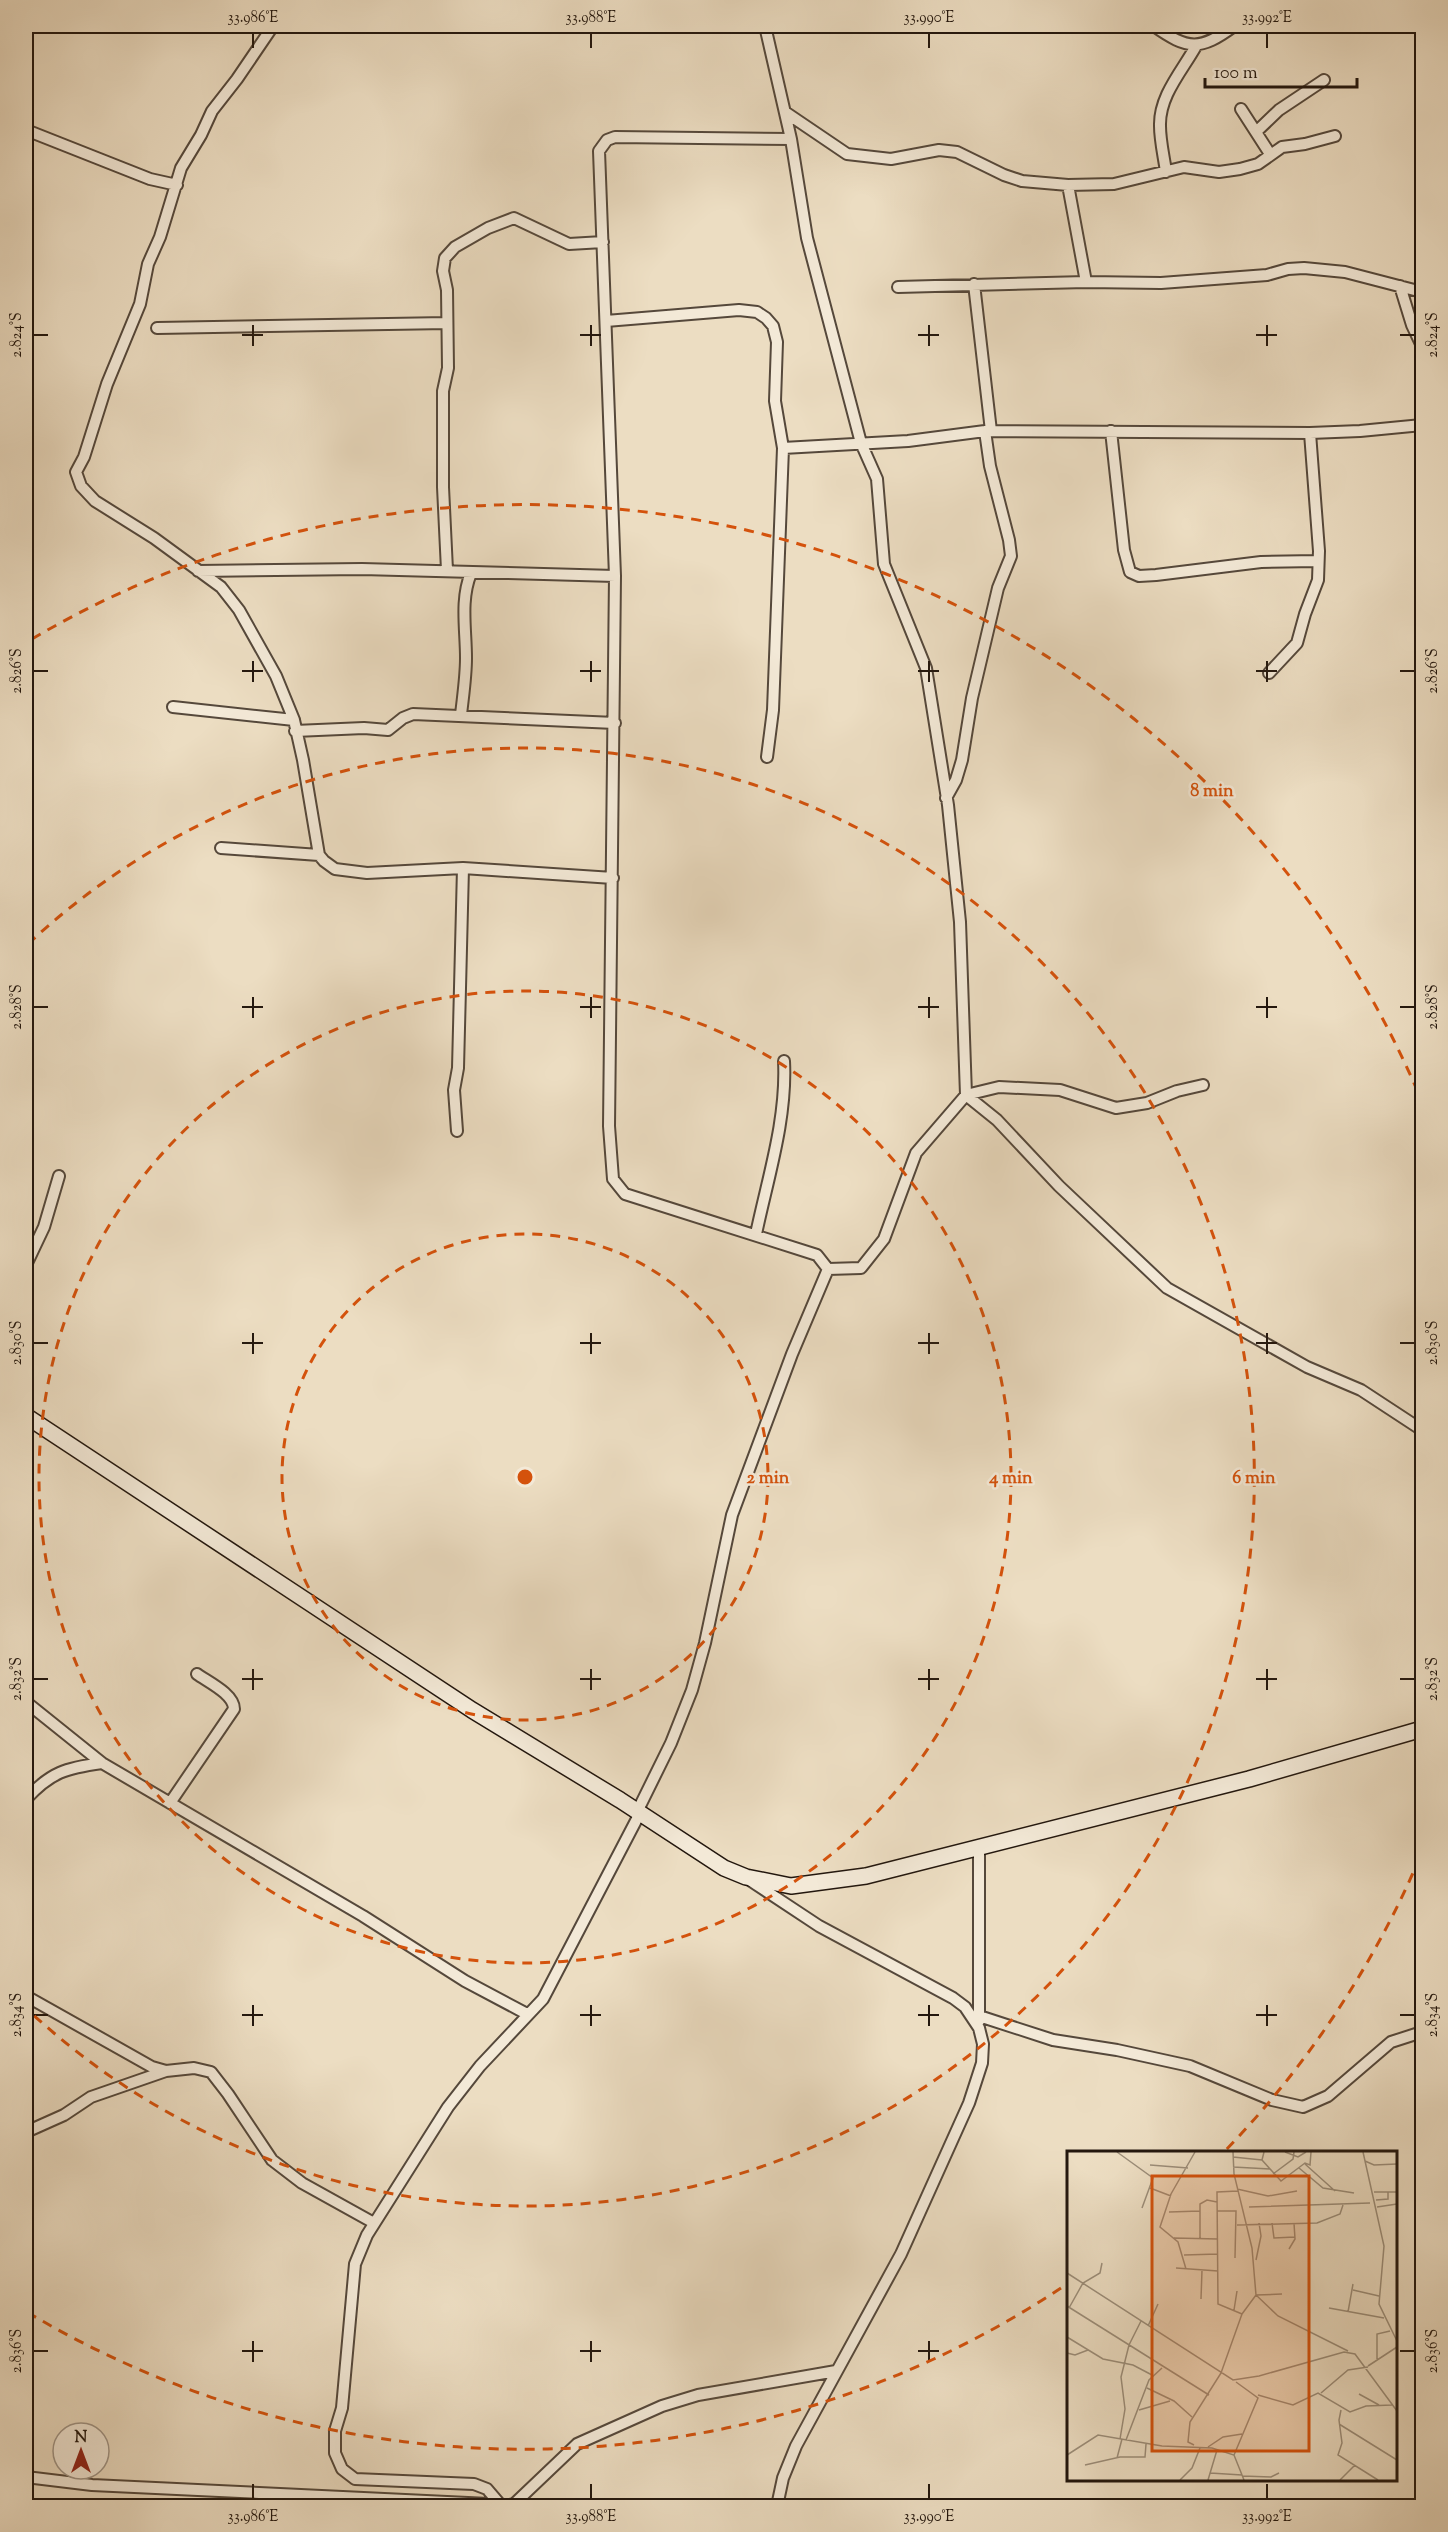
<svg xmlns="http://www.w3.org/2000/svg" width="1448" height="2532" font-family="'Sorts Mill Goudy',serif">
  <rect width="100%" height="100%" fill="#ecddc2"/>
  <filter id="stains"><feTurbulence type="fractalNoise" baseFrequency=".00333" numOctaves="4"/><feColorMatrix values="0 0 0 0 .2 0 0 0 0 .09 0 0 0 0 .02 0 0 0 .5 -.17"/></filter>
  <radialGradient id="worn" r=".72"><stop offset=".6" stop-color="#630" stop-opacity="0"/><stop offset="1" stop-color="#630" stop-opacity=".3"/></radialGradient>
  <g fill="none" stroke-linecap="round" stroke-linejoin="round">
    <defs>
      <path id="street" d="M 273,26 L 237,79 L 212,111 L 201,135 L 181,168 L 160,237 L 148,264 L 140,304 L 107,384 L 84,457 L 76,472 L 81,486 L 95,501 L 154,538 L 221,587 L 239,610 L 276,676 L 294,720 L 303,760 L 319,855 L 324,861 L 335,869 L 367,873 L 463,868 L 613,878
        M 765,26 L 791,139 L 807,238 L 861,443 L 877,479 L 884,564 L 926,668 L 948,805 L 960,922 L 966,1095 L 997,1120 L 1059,1186 L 1167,1288 L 1307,1367 L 1361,1390 L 1422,1430
        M 1154,26 C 1188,50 1200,51 1234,26
        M 1241,109 L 1270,154
        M 785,112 L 847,154 L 891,159 L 939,150 L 957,152 L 1004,175 L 1022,181 L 1068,185 L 1114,184 L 1184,167 L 1219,172 L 1240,169 L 1258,164 L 1282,147 L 1305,144 L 1335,136
        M 26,130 L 150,179 L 177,185
        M 1256,132 L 1279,110 L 1324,80
        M 1166,172 C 1164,157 1160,141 1160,126 C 1159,96 1182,71 1196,46
        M 1068,185 L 1086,282
        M 974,284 L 991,431
        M 1400,286 L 1412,325 L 1422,346
        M 898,287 L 1086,282 L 1161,283 L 1267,275 L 1288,269 L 1304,268 L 1345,272 L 1422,292
        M 606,321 L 739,310 L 757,312 L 766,318 L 773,326 L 777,342 L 775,401 L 783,448 L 773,710 L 767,757
        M 157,328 L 447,323
        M 1111,431 L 1124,550 L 1130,572 L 1139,576 L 1156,575 L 1261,562 L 1317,561
        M 783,448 L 908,441 L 985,431 L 1310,433 L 1360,431 L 1422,425
        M 447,570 L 443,487 L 443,391 L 448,368 L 447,290 L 443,271 L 445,258 L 455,247 L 488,228 L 514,218 L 569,244 L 603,242
        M 198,571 L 362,569 L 615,576
        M 1269,673 L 1297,643 L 1305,614 L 1318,580 L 1319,551 L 1310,433
        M 173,707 L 294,720
        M 461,715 C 463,696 466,677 466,658 C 466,629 460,600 471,573
        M 295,731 L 364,728 L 388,730 L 403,718 L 413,714 L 615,723
        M 946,798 L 956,780 L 962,760 L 972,698 L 998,588 L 1011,556 L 1009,540 L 990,466 L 985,431
        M 221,848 L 319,855
        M 457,1131 L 454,1090 L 458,1068 L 463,868
        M 756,1234 C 768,1177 787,1119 784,1061
        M 26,1265 L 44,1227 L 59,1176
        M 828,1269 L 861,1268 L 884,1239 L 916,1153 L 966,1095 L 999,1087 L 1060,1090 L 1116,1108 L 1147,1103 L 1177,1091 L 1203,1085
        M 26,1702 L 102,1763 L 363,1916 L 465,1981 L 527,2014
        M 26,1799 C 51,1772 66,1768 102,1763
        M 170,1803 L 234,1709 C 234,1694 208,1682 197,1674
        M 637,1812 L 671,1743 L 692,1690 L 705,1643 L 732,1515 L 792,1354 L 828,1269 L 817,1255 L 625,1194 L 613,1179 L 609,1126 L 615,576 L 599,151 L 607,140 L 615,137 L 791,139
        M 751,1881 L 819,1926 L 953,1998 L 965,2007 L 979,2028 L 983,2044 L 982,2063 L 969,2103 L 901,2254 L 796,2446 L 783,2478 L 777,2506
        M 26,1996 L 152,2067 L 166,2071 L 194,2068 L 211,2072 L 228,2094 L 272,2160 L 302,2183 L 374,2223
        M 979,2016 L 1053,2040 L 1117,2050 L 1190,2066 L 1272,2100 L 1303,2107 L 1328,2096 L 1391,2042 L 1422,2032
        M 979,2021 L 979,1848
        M 26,2132 L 64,2115 L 91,2097 L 166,2071
        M 26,2477 L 92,2485 L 533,2506
        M 499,2503 L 487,2489 L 474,2484 L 355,2479 L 342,2469 L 335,2453 L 335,2431 L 342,2408 L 355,2264 L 367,2235 L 448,2107 L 480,2066 L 543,1999 L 640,1813
        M 514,2504 L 577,2444 L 662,2406 L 698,2395 L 836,2371"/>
      <path id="secondary" d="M 26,1416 L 472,1710 L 620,1800 L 724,1868 L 746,1877 L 791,1886 L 866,1876 L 1249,1779 L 1422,1729"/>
    </defs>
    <!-- street casing -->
    <use href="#street" stroke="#55483b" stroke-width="14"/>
    <!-- secondary casing -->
    <use href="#secondary" stroke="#23170e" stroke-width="18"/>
    <!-- street -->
    <use href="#street" stroke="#f3e9d7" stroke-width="10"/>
    <!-- secondary -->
    <use href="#secondary" stroke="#f3e9d7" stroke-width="15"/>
  </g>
  <!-- ticks -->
  <path fill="none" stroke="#23170e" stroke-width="2" d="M 253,33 L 253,48M 591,33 L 591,48M 929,33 L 929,48M 1267,33 L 1267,48M 253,325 L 253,346M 591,325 L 591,346M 929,325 L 929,346M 1267,325 L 1267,346M 33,335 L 48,335M 242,335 L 263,335M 580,335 L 601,335M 918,335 L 939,335M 1256,335 L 1277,335M 1400,335 L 1415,335M 253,661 L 253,682M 591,661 L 591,682M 929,661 L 929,682M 1267,661 L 1267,682M 33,671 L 48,671M 242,671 L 263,671M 580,671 L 601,671M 918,671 L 939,671M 1256,671 L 1277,671M 1400,671 L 1415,671M 253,997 L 253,1018M 591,997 L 591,1018M 929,997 L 929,1018M 1267,997 L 1267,1018M 33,1007 L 48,1007M 242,1007 L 263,1007M 580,1007 L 601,1007M 918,1007 L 939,1007M 1256,1007 L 1277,1007M 1400,1007 L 1415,1007M 253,1333 L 253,1354M 591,1333 L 591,1354M 929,1333 L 929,1354M 1267,1333 L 1267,1354M 33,1343 L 48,1343M 242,1343 L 263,1343M 580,1343 L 601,1343M 918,1343 L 939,1343M 1256,1343 L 1277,1343M 1400,1343 L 1415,1343M 253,1669 L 253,1690M 591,1669 L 591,1690M 929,1669 L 929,1690M 1267,1669 L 1267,1690M 33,1679 L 48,1679M 242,1679 L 263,1679M 580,1679 L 601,1679M 918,1679 L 939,1679M 1256,1679 L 1277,1679M 1400,1679 L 1415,1679M 253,2005 L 253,2026M 591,2005 L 591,2026M 929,2005 L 929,2026M 1267,2005 L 1267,2026M 33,2015 L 48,2015M 242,2015 L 263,2015M 580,2015 L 601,2015M 918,2015 L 939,2015M 1256,2015 L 1277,2015M 1400,2015 L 1415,2015M 253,2341 L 253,2362M 591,2341 L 591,2362M 929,2341 L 929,2362M 33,2351 L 48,2351M 242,2351 L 263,2351M 580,2351 L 601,2351M 918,2351 L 939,2351M 1400,2351 L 1415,2351M 253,2484 L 253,2499M 591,2484 L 591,2499M 929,2484 L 929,2499M 1267,2484 L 1267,2499"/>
  <!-- distance rings -->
  <g fill="none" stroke="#d4520c" stroke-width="3" stroke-dasharray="10 8">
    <circle cx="525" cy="1477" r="243"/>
    <circle cx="525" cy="1477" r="486"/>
    <path d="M28 944A729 729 0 1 1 28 2010"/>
    <path d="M1420 1857A972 972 0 0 1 1224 2152M1061 2288A972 972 0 0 1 32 2315M32 639A972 972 0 0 1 1420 1097"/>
  </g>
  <!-- overview -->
  <g transform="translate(1067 2151)">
    <rect width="330" height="330" fill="#ecddc2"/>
    <path fill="none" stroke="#9c8e7a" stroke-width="1.5" d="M 50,1 L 86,27 L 75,57M 166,1 L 167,23 L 185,97 L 189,144 L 211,165 L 281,200M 197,1 L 195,9 L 214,30 L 238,12 L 243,14 L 244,1M 218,1 L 231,6 L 239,1M 296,1 L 317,95 L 312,153 L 330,190M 166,6 L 195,9M 298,10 L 307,14 L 330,13M 238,13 L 268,40M 83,14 L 121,17M 166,16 L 203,18M 232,17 L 256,37 L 287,42M 206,23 L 226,8 L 227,1M 83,37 L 104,45M 170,38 L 201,45 L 230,40M 307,41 L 330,41M 309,49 L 321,48 L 321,41M 182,56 L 303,52M 310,56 L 330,53M 150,60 L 169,60 L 168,107M 102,61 L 133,60M 205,72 L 207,87 L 228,86M 170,74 L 250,72 L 273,63 L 276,54M 107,87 L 151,88M 133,87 L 133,53 L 140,49 L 150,51M 222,98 L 228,88 L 227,72M 117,104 L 151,103M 189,109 L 194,85 L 192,72M 109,117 L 151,120M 119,118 L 111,91 L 93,76 L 104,43 L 128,1M 0,122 L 166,229 L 192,225 L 277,201 L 288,203 L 330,260M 286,139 L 312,145M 134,148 L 135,119M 0,155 L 142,244M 2,157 L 16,132 L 33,122 L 35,112M 262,157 L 317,167M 167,159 L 170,140M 281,161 L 286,133M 175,163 L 189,144 L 215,143M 81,175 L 91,153M 0,186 L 36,208 L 66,214 L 85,224M 0,202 L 8,204 L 21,199M 310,208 L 310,183 L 323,180M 301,215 L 330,196M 154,222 L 175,163 L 151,153 L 150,41 L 171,40M 80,237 L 107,250 L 125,266M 254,242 L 281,219 L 301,216M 292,243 L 312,254M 191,244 L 226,254 L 251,242 L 283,261 L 299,255 L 325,254M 72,259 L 103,250M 274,259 L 272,269 L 275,292 L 271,304 L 311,329M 272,273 L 330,309M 53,288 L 58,258 L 54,226 L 62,194 L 74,170M 59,289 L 82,229 L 95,217M 127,294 L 121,291 L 123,271 L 154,222M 141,296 L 156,286 L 175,283M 0,304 L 31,284 L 95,295 L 145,297 L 167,304 L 177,329M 167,304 L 191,247 L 169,231M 50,307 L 55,288M 18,314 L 53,306 L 78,306 L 79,293M 143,322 L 175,324M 175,325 L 204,326 L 212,322M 113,329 L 125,317 L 133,297M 141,329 L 150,299M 273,329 L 288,314"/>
    <path fill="#d4520c" fill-opacity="0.15" stroke="#d4520c" stroke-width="3" d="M 85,25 L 242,25 L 242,300 L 85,300 Z"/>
    <rect width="330" height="330" fill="none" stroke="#23170e" stroke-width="3"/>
  </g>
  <circle cx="525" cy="1477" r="9" fill="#d4520c" stroke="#f3e9d7" stroke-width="3"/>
  <g font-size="18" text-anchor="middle" font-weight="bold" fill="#d4520c" stroke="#f3e9d7" stroke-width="5" stroke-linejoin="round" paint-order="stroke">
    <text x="1212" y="796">8 min</text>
    <text x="768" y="1483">2 min</text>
    <text x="1011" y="1483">4 min</text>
    <text x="1254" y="1483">6 min</text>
  </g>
  <!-- margin -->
  <rect width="1448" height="2532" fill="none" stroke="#ecddc2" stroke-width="66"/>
  <!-- north arrow -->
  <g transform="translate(81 2451)"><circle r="28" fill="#f3e9d7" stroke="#a09587" stroke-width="1.5"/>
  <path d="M0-4.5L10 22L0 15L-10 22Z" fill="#8f2418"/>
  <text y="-9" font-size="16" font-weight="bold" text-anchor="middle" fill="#23170e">N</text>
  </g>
  <!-- scale -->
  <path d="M1205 78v9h152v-9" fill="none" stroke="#23170e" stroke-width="3"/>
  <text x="1214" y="78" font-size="18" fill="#23170e" stroke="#f3e9d7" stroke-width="4.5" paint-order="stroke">100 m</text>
  <rect x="33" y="33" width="1382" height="2466" fill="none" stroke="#23170e" stroke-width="2"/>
  <g font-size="15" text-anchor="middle" fill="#23170e">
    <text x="253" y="22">33.986°E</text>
    <text x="591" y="22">33.988°E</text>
    <text x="929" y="22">33.990°E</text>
    <text x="1267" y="22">33.992°E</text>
    <text transform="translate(16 335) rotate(-90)" y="5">2.824°S</text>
    <text transform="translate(1432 335) rotate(-90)" y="5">2.824°S</text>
    <text transform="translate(16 671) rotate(-90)" y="5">2.826°S</text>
    <text transform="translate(1432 671) rotate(-90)" y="5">2.826°S</text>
    <text transform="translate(16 1007) rotate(-90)" y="5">2.828°S</text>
    <text transform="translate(1432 1007) rotate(-90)" y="5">2.828°S</text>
    <text transform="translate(16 1343) rotate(-90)" y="5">2.830°S</text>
    <text transform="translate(1432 1343) rotate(-90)" y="5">2.830°S</text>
    <text transform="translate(16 1679) rotate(-90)" y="5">2.832°S</text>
    <text transform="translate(1432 1679) rotate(-90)" y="5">2.832°S</text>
    <text transform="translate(16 2015) rotate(-90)" y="5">2.834°S</text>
    <text transform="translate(1432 2015) rotate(-90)" y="5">2.834°S</text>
    <text transform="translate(16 2351) rotate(-90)" y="5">2.836°S</text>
    <text transform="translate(1432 2351) rotate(-90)" y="5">2.836°S</text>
    <text x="253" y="2521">33.986°E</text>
    <text x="591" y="2521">33.988°E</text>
    <text x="929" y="2521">33.990°E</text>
    <text x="1267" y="2521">33.992°E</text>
  </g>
  <rect width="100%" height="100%" filter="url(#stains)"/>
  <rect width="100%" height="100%" fill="url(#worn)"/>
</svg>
